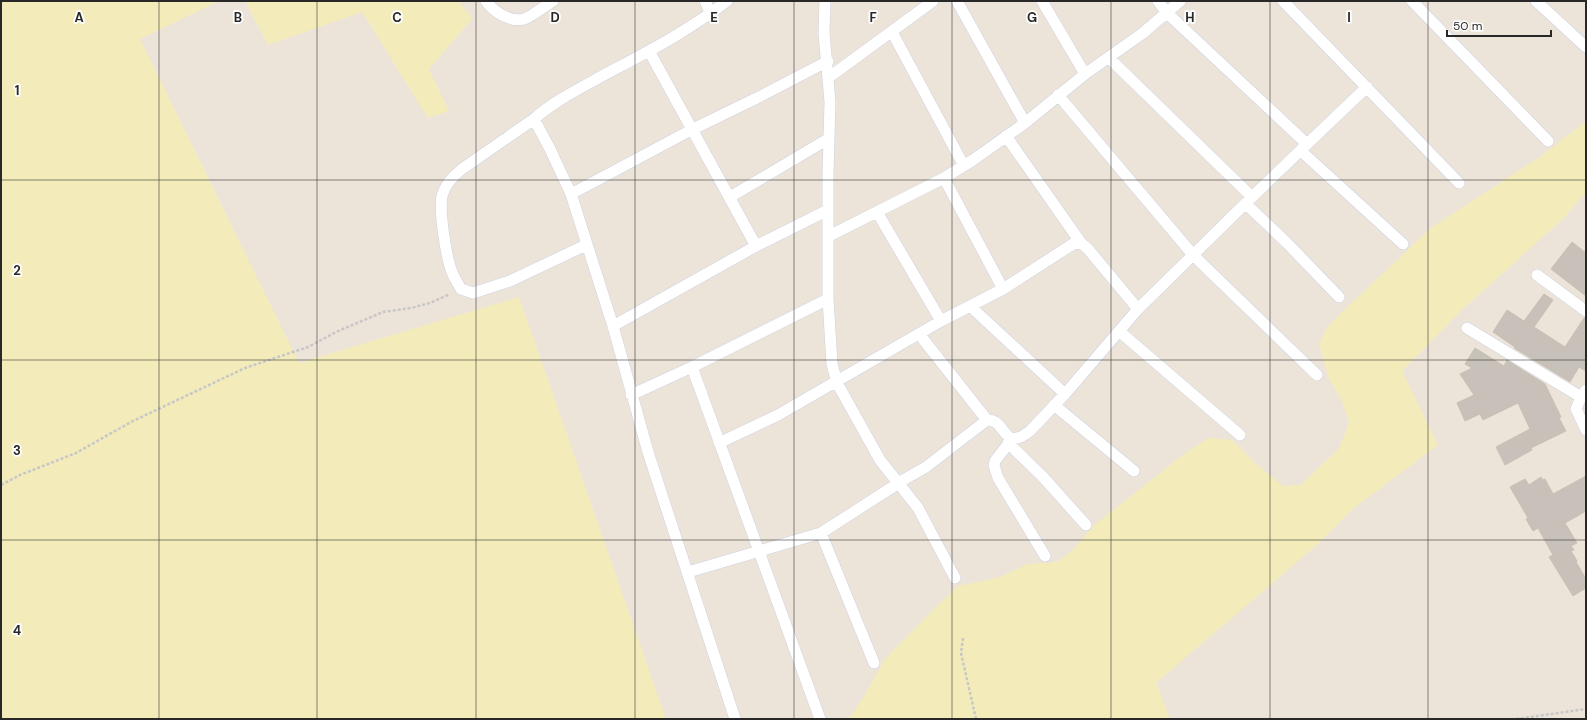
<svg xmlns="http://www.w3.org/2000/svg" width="1587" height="720" font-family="'DM Sans',sans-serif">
  <rect width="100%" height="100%" fill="#ece4d9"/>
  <!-- sand -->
  <path fill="#f3ecba" d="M 1,1 L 219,1 L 140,39 L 299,363 L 519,297 L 666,719 L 1,719 Z
    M 245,1 L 459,1 L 472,19 L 429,69 L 449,111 L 428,118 L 362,12 L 268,45 Z
    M 1586,121 L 1586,192 L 1564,218 L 1463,309 L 1402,371 L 1438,445 L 1354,508 L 1318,544 L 1156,683 L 1170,719 L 849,719 L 863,698 L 885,659 L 928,615 L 958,586 L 997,578 L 1028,564 L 1057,562 L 1073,550 L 1093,526 L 1184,454 L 1208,438 L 1232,440 L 1255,463 L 1283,486 L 1300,485 L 1338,450 L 1349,423 L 1341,399 L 1329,379 L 1319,344 L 1327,328 L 1341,313 L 1432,227 L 1540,157 Z"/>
  <!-- building -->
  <path fill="#c7c1b9" stroke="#c7c1b3" d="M 1572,242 L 1586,253 L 1586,296 L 1551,269 Z
    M 1544,294 L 1553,300 L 1534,327 L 1565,347 L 1584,318 L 1586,318 L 1586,371 L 1579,367 L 1570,382 L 1514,348 L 1515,347 L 1493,332 L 1507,310 L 1524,321 Z
    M 1475,348 L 1504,366 L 1507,360 L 1545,384 L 1561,417 L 1559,418 L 1566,431 L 1531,448 L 1532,450 L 1505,465 L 1496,447 L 1530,429 L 1518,403 L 1483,420 L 1480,414 L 1465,421 L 1457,403 L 1474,395 L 1460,374 L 1472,368 L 1465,364 Z
    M 1586,476 L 1586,511 L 1565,523 L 1577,543 L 1571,546 L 1574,550 L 1571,551 L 1577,561 L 1576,562 L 1586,579 L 1586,588 L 1573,596 L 1549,557 L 1553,555 L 1538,528 L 1533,531 L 1526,519 L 1528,518 L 1510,487 L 1525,479 L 1529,485 L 1541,477 L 1543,480 L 1545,479 L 1553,494 Z"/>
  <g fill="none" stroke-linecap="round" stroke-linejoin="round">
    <defs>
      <path id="street" d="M 486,1 C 493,11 510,23 524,19 C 530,18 546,5 553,1
        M 705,1 L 711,14
        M 727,1 C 686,33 639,56 593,81 C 573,92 552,103 534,119 L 550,149 L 571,194 L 613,326 L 648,452 L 735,719
        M 825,1 L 824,33 L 830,102 L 828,174 L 828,299 L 832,364 L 837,383 L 880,460 L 918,508 L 955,578
        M 957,1 L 1025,123
        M 1042,1 L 1085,74
        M 1158,1 L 1167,13 L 1307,144
        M 1283,1 L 1459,183
        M 1412,1 L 1548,141
        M 1536,1 L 1586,47
        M 892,32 L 964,166
        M 649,51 L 756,246
        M 1109,58 L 1252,197
        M 828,78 L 933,1
        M 1058,95 L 1194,256 L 1317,375
        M 534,119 L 462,169 C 453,176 445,184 442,196 C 439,211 446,257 452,272 C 454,278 458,283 461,289 L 473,293 L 510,281 L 586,245
        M 1006,136 L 1081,243
        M 1301,151 L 1403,244
        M 944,178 L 1003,289
        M 571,194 L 693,129 L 761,96 L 828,61
        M 730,197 L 828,139
        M 1246,204 L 1287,243 L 1339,297
        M 877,212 L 941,321
        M 829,236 L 944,178 L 973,160 L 1025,123 L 1085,74 L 1143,33 L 1180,1
        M 1537,275 L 1586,311
        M 970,306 L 1065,394
        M 613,326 L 756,246 L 828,210
        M 1467,328 L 1581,397
        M 1119,331 L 1240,435
        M 919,334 L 987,420
        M 692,367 L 820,719
        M 1586,390 L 1581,397 L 1576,409 L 1586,430
        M 631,395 L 692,367 L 828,299
        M 1054,405 L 1134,471
        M 719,443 L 778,415 L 941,321 L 1003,289 L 1073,244 L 1081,243 L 1088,249 L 1138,309
        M 1008,443 L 1043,477 L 1086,525
        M 821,533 L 874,663
        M 1045,556 L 998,478 L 994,465 L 995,461 L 1012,439 L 1021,437 L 1030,431 L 1065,394 L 1138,309 L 1252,197 L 1349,104 L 1367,87
        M 688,572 L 821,533 L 905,479 L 926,467 L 987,420 C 1000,419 1002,434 1012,439"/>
    </defs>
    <!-- street casing -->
    <use href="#street" stroke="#ced1e2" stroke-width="12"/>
    <!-- path -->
    <path stroke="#c7c7c7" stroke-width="2.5" stroke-dasharray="3 2" stroke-linecap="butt" d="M 1,485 L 20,475 L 76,453 L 131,422 L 245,368 L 308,347 L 336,332 L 383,312 L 411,308 L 430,303 L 450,294
      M 963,638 L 961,653 L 976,719
      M 1516,719 L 1586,709"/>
    <!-- street -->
    <use href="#street" stroke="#fff" stroke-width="11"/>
  </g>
  <!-- grid -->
  <path fill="none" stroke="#282828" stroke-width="1" stroke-opacity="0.55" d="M 159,1 L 159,719M 317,1 L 317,719M 476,1 L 476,719M 635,1 L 635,719M 794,1 L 794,719M 952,1 L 952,719M 1111,1 L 1111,719M 1270,1 L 1270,719M 1428,1 L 1428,719M 1,180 L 1586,180M 1,360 L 1586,360M 1,540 L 1586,540"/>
  <g font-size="13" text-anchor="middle" font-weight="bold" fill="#282828" stroke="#fff" stroke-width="3.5" stroke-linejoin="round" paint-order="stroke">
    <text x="79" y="22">A</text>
    <text x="238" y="22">B</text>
    <text x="397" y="22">C</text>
    <text x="555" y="22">D</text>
    <text x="714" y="22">E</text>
    <text x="873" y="22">F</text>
    <text x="1032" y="22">G</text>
    <text x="1190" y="22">H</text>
    <text x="1349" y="22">I</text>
    <text x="17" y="95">1</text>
    <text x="17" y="275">2</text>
    <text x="17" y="455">3</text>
    <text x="17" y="635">4</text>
  </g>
  <!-- border -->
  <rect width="1587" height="720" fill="none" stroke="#282828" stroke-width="4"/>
  <!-- scale -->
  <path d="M1447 30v6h104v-6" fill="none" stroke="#282828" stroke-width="2"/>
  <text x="1453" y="30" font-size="12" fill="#282828" stroke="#ffffff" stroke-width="3" paint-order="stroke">50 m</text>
</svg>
